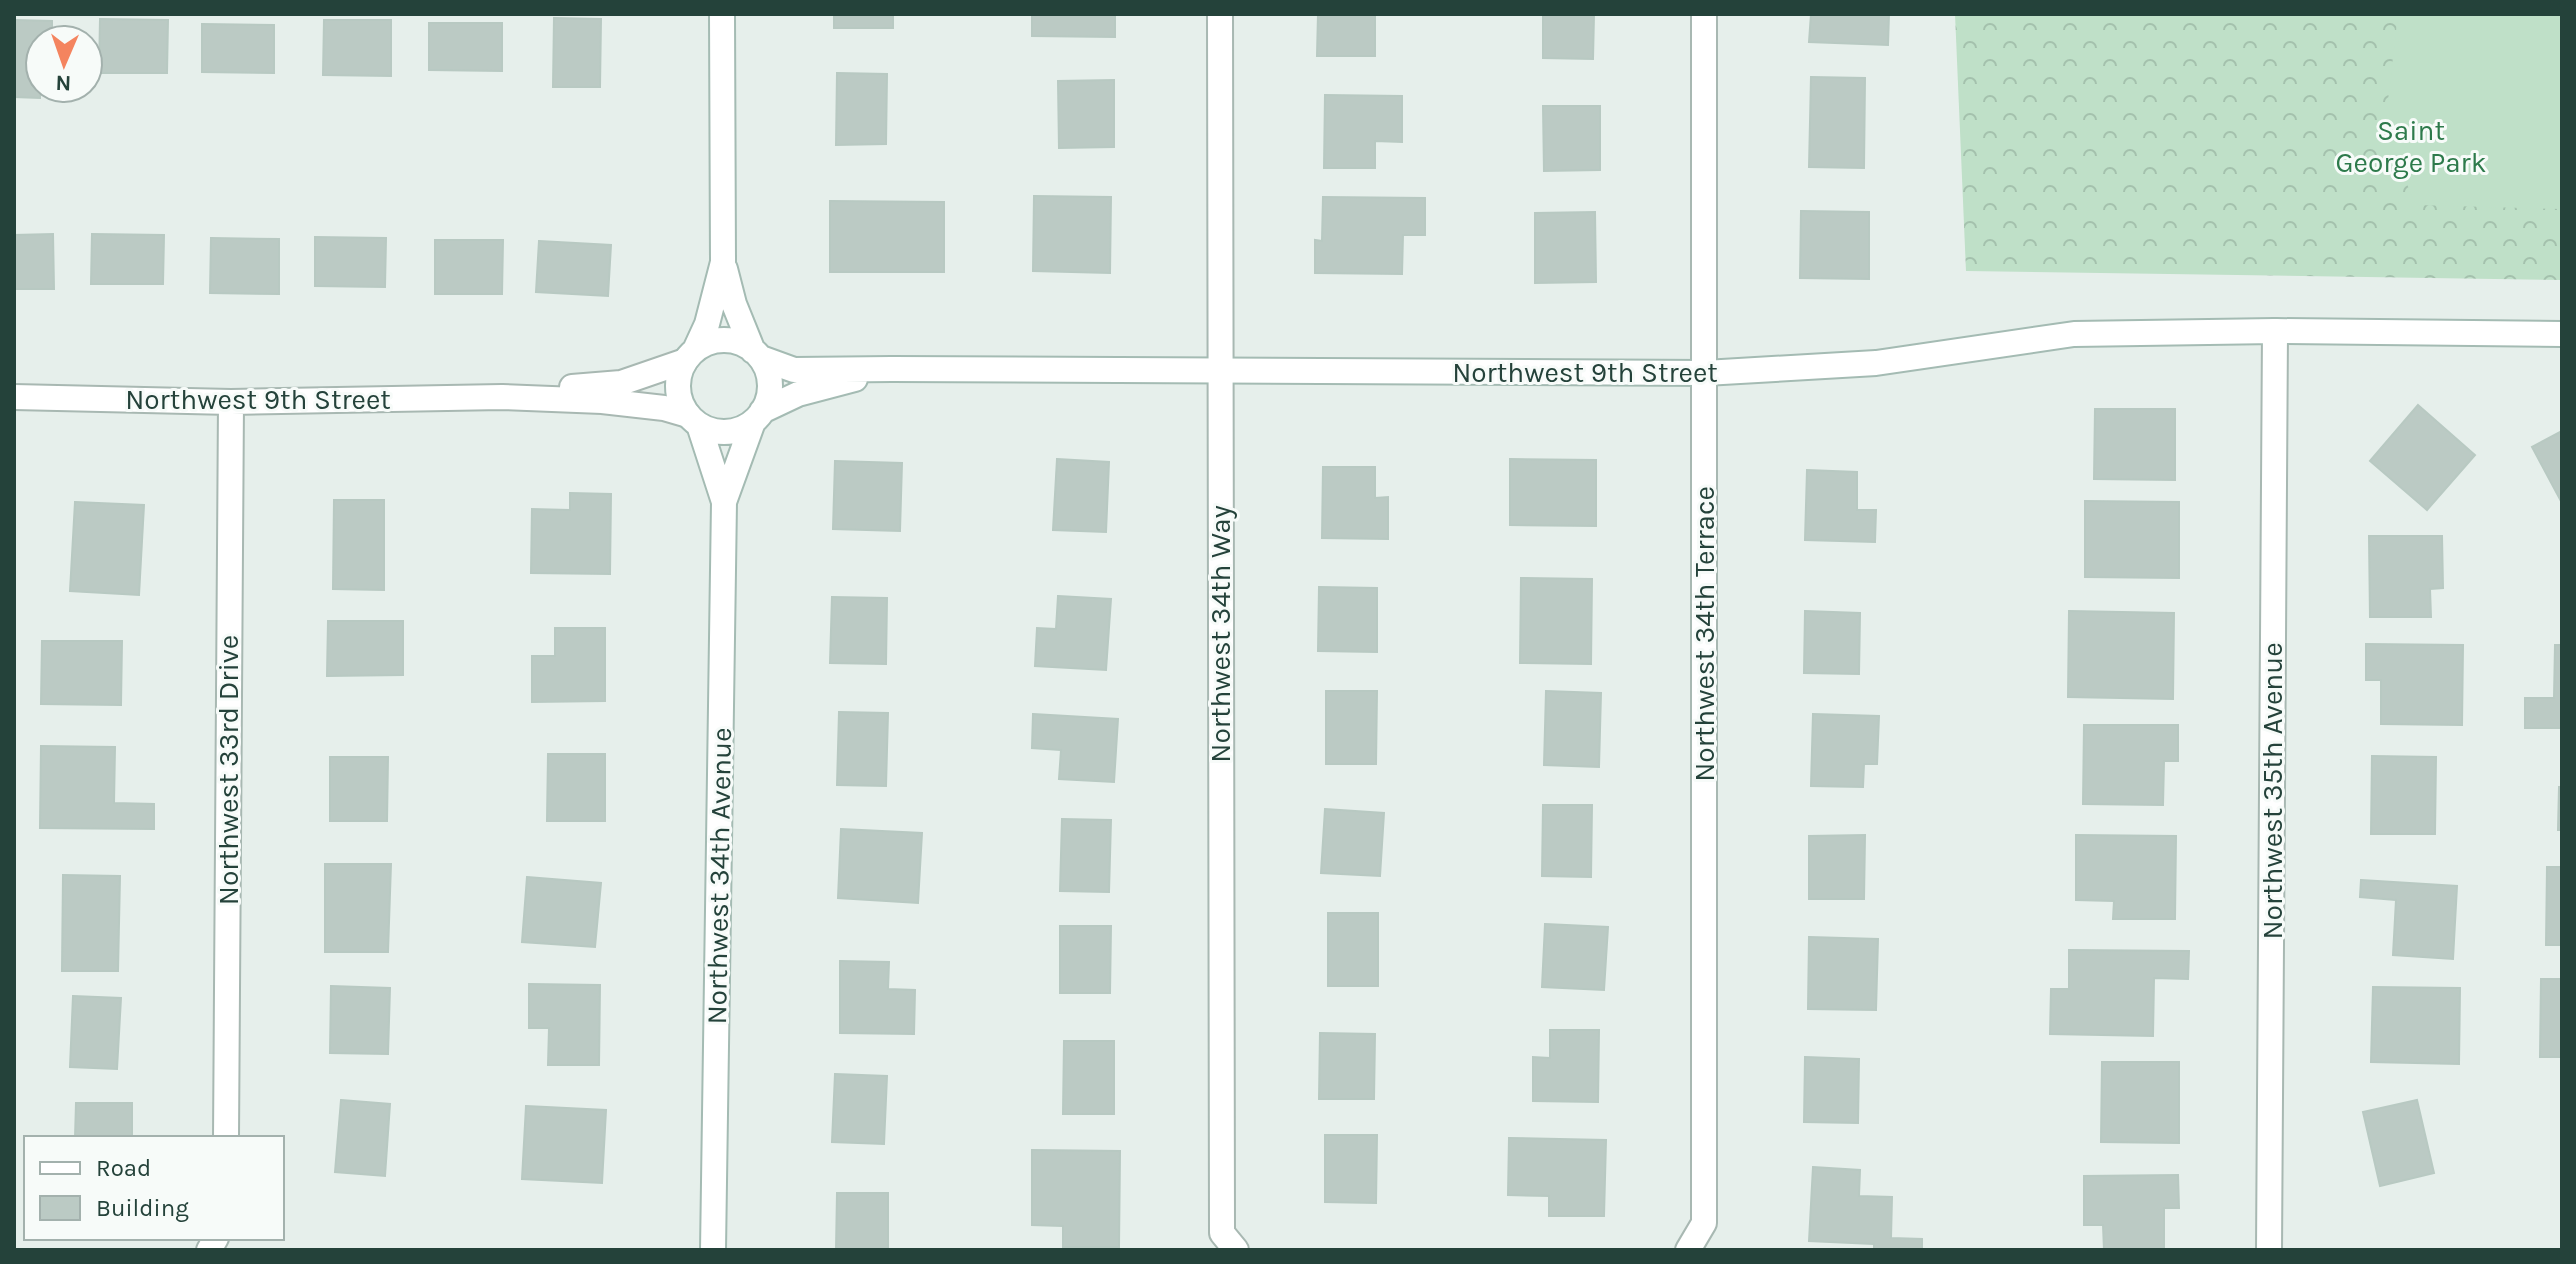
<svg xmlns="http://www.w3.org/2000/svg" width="2576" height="1264" font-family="Karla,sans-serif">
  <defs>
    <pattern id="forest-crowns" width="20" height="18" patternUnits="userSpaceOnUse" patternTransform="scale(2)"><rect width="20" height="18" fill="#bfe0c8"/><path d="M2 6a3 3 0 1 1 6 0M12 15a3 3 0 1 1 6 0" fill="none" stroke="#a4c1ad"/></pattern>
  </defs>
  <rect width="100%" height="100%" fill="#e6efeb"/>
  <!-- forest -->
  <path fill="url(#forest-crowns)" d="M 1955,14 L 2562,14 L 2562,280 L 1966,271 Z"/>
  <!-- garden -->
  <path fill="#bfe0c8" d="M 2398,14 L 2562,14 L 2562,209 L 2415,205 L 2385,126 Z"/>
  <!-- building -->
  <path fill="#bbcac4" stroke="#b8c9c2" stroke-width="2" d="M 834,14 L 893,14 L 893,28 L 834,28 Z
    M 1032,14 L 1115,14 L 1115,37 L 1032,36 Z
    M 1318,14 L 1375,14 L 1375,56 L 1317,56 Z
    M 1543,14 L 1594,14 L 1593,59 L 1543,58 Z
    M 1811,14 L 1889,14 L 1888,45 L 1809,42 Z
    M 554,18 L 601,19 L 600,87 L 553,87 Z
    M 100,19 L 168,20 L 167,73 L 99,73 Z
    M 14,20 L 52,21 L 52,40 L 40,40 L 40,98 L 14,97 Z
    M 324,20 L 391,20 L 391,76 L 323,75 Z
    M 429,23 L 502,23 L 502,71 L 429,70 Z
    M 202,24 L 274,25 L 274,73 L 202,72 Z
    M 837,73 L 887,74 L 886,144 L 836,145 Z
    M 1811,77 L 1865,78 L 1864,168 L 1809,167 Z
    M 1114,80 L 1114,147 L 1059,148 L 1058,81 Z
    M 1325,95 L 1402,96 L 1402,142 L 1375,141 L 1375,168 L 1324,168 Z
    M 1543,106 L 1600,106 L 1600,170 L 1544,171 Z
    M 1034,196 L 1111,197 L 1110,273 L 1033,271 Z
    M 1323,197 L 1425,198 L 1425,235 L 1403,235 L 1402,274 L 1315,273 L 1315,240 L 1322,241 Z
    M 830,201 L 944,202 L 944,272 L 830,272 Z
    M 1801,211 L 1869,212 L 1869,279 L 1800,278 Z
    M 1595,212 L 1596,282 L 1535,283 L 1535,213 Z
    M 53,234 L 54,289 L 14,289 L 14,235 Z
    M 92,234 L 164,235 L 163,284 L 91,284 Z
    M 315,237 L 386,238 L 385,287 L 315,286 Z
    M 211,238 L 279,239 L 279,294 L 210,293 Z
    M 435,240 L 503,240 L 502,294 L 435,294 Z
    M 539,241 L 611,245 L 608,296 L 536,292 Z
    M 2418,405 L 2475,455 L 2427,510 L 2370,461 Z
    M 2095,409 L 2175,409 L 2175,480 L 2094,479 Z
    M 2562,431 L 2562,503 L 2532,447 Z
    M 1057,459 L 1109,462 L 1106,532 L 1053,530 Z
    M 1510,459 L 1596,460 L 1596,526 L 1510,525 Z
    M 835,461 L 902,463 L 900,531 L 833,529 Z
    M 1323,467 L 1375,467 L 1375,498 L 1388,497 L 1388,539 L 1322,538 Z
    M 1807,470 L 1857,472 L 1857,510 L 1876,510 L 1875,542 L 1805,540 Z
    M 570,493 L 611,494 L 610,574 L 531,573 L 532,509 L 570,510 Z
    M 334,500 L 384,500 L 384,590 L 333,589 Z
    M 2085,501 L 2179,502 L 2179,578 L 2085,577 Z
    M 75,502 L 144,505 L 139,595 L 70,591 Z
    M 2369,536 L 2442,536 L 2443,588 L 2430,589 L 2431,617 L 2370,617 Z
    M 1521,578 L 1592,579 L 1591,664 L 1520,663 Z
    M 1319,587 L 1377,588 L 1377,652 L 1318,651 Z
    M 1058,596 L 1111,599 L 1106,670 L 1035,666 L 1037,628 L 1056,629 Z
    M 832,597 L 887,598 L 886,664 L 830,663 Z
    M 1805,611 L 1860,613 L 1859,674 L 1804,673 Z
    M 2069,611 L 2174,613 L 2173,699 L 2068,697 Z
    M 328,621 L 403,621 L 403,675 L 327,676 Z
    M 555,628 L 605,628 L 605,701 L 532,702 L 532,656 L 555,656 Z
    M 42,641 L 122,641 L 121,705 L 41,704 Z
    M 2366,644 L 2463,645 L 2462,725 L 2381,724 L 2381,680 L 2366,680 Z
    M 2555,645 L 2562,645 L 2562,728 L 2525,728 L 2525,698 L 2554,698 Z
    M 1326,691 L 1377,691 L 1376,764 L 1326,764 Z
    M 1546,691 L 1601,693 L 1599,767 L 1544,765 Z
    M 839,712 L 888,713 L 886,786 L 837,785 Z
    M 1033,714 L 1118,719 L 1114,782 L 1059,779 L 1061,750 L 1032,748 Z
    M 1813,714 L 1879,716 L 1877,764 L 1864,764 L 1863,787 L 1811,786 Z
    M 2084,725 L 2178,725 L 2178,761 L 2164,761 L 2163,805 L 2083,804 Z
    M 41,746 L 115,747 L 114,803 L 154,804 L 154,829 L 40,828 Z
    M 548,754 L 605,754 L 605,821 L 547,821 Z
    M 2372,756 L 2436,757 L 2435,834 L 2371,834 Z
    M 330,757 L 388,757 L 387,821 L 330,821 Z
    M 2559,787 L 2562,787 L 2562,830 L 2558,830 Z
    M 1543,805 L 1592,805 L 1591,877 L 1542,876 Z
    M 1325,809 L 1384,813 L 1380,876 L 1321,873 Z
    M 1062,819 L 1111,820 L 1109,892 L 1060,891 Z
    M 841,829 L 922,833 L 918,903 L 838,898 Z
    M 1865,835 L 1864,899 L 1809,899 L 1809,836 Z
    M 2076,835 L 2176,836 L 2175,919 L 2113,919 L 2114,901 L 2076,900 Z
    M 325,864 L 391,864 L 388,952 L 325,952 Z
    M 2547,867 L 2562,867 L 2562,945 L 2546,945 Z
    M 63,875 L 120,876 L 118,971 L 62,971 Z
    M 527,877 L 601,883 L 595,947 L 522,942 Z
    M 2361,880 L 2457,886 L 2453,959 L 2393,955 L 2396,900 L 2360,897 Z
    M 1328,913 L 1378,913 L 1378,986 L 1328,986 Z
    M 1545,924 L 1608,927 L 1604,990 L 1542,987 Z
    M 1060,926 L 1111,926 L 1110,993 L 1060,993 Z
    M 1809,937 L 1878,939 L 1876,1010 L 1808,1009 Z
    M 2069,950 L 2189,951 L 2188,979 L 2154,978 L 2153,1036 L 2050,1034 L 2051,989 L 2069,989 Z
    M 840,961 L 889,962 L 888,989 L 915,990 L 914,1034 L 840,1033 Z
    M 2541,979 L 2562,979 L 2562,1057 L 2540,1057 Z
    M 529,984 L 600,985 L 599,1065 L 548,1065 L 549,1028 L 529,1028 Z
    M 331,986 L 390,988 L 388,1054 L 330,1053 Z
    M 2373,987 L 2460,988 L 2459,1064 L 2371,1062 Z
    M 73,996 L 121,998 L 117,1069 L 70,1067 Z
    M 1550,1030 L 1599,1030 L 1598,1102 L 1533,1101 L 1533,1057 L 1550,1058 Z
    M 1320,1033 L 1375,1034 L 1374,1099 L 1319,1099 Z
    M 1064,1041 L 1114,1041 L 1114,1114 L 1063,1114 Z
    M 1805,1057 L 1859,1059 L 1858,1123 L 1804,1122 Z
    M 2102,1062 L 2179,1062 L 2179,1143 L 2101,1142 Z
    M 835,1074 L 887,1076 L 884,1144 L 832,1142 Z
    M 341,1100 L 390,1104 L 385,1176 L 335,1172 Z
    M 2417,1100 L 2434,1173 L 2380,1186 L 2363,1112 Z
    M 76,1103 L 132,1103 L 132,1138 L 75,1138 Z
    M 526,1106 L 606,1110 L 602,1183 L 522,1179 Z
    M 1325,1135 L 1377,1135 L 1376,1203 L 1325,1202 Z
    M 1509,1138 L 1606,1140 L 1604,1216 L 1549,1216 L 1549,1196 L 1508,1195 Z
    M 25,1149 L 26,1149 L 26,1208 L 24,1208 Z
    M 1032,1150 L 1120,1151 L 1119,1247 L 1063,1247 L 1063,1226 L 1032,1225 Z
    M 1813,1167 L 1860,1170 L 1859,1196 L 1892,1197 L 1891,1238 L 1922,1239 L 1922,1250 L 1874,1250 L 1874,1244 L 1809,1241 Z
    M 2178,1175 L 2179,1208 L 2164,1208 L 2164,1250 L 2104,1250 L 2103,1225 L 2084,1225 L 2084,1176 Z
    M 837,1193 L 888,1193 L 888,1250 L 836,1250 Z"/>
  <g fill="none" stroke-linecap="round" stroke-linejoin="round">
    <defs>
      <path id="street" d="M 1220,14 L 1222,1233 L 1236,1250
        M 572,387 L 621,383 L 685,361
        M 14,397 L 231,402 L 502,397 L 602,401 L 664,408 L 688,415
        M 226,1138 L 231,402
        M 209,1250 L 216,1238
        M 1688,1250 L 1704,1223 L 1704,14
        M 2269,1250 L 2275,331"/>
      <path id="secondary" d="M 725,269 L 734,304 L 753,351
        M678 386a46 46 0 1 1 92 0a46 46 0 1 1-92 0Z
        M 695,350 L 707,324 L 723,262 L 722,14
        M 761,358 L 794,370 L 892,369 L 1705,373 L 1876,363 L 2074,334 L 2275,331 L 2562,334
        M 762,411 L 798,394 L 855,379
        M 699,425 L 724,502
        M 713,1250 L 724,502 L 753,422"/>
    </defs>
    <!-- street casing -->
    <use href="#street" stroke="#a8b8b2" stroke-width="28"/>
    <!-- secondary casing -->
    <use href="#secondary" stroke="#a4bbb3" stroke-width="28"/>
    <!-- street -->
    <use href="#street" stroke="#fff" stroke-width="24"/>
    <!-- secondary -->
    <use href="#secondary" stroke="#fff" stroke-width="24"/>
  </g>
  <g text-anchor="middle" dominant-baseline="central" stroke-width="6" stroke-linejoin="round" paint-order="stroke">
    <!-- park labels -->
    <g font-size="28" fill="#2d7a4b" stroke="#f7fbf9">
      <text x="2411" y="130">Saint<tspan x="2411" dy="32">George Park</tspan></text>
    </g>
    <!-- street labels -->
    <g font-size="28" fill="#24423a" stroke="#f7fbf9">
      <text x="1585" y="372">Northwest 9th Street</text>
      <text x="258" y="399">Northwest 9th Street</text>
      <text transform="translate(1220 634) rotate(-90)">Northwest 34th Way</text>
      <text transform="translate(1704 634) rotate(-90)">Northwest 34th Terrace</text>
      <text transform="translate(228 770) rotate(-90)">Northwest 33rd Drive</text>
      <text transform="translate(2272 791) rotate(-90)">Northwest 35th Avenue</text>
      <text transform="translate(719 876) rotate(-89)">Northwest 34th Avenue</text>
    </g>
  </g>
  <!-- border -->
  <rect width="2576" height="1264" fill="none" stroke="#24423a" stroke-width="32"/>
  <!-- legend -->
  <rect x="24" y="1136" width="260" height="104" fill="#f7fbf9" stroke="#a3b1ad" stroke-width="2"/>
  <rect x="40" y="1162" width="40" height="12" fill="#ffffff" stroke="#a3b1ad" stroke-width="2"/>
  <text x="96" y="1176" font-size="24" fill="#24423a">Road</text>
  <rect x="40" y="1196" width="40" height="24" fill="#bbcac4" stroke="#a3b1ad" stroke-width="2"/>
  <text x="96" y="1216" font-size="24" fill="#24423a">Building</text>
  <!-- north arrow -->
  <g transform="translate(64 64) rotate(182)"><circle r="38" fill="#f7fbf9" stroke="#a3b1ad" stroke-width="2"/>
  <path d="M0-6L14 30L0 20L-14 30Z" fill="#f4845f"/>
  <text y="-12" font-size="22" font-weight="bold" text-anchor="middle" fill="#24423a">N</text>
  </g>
</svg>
